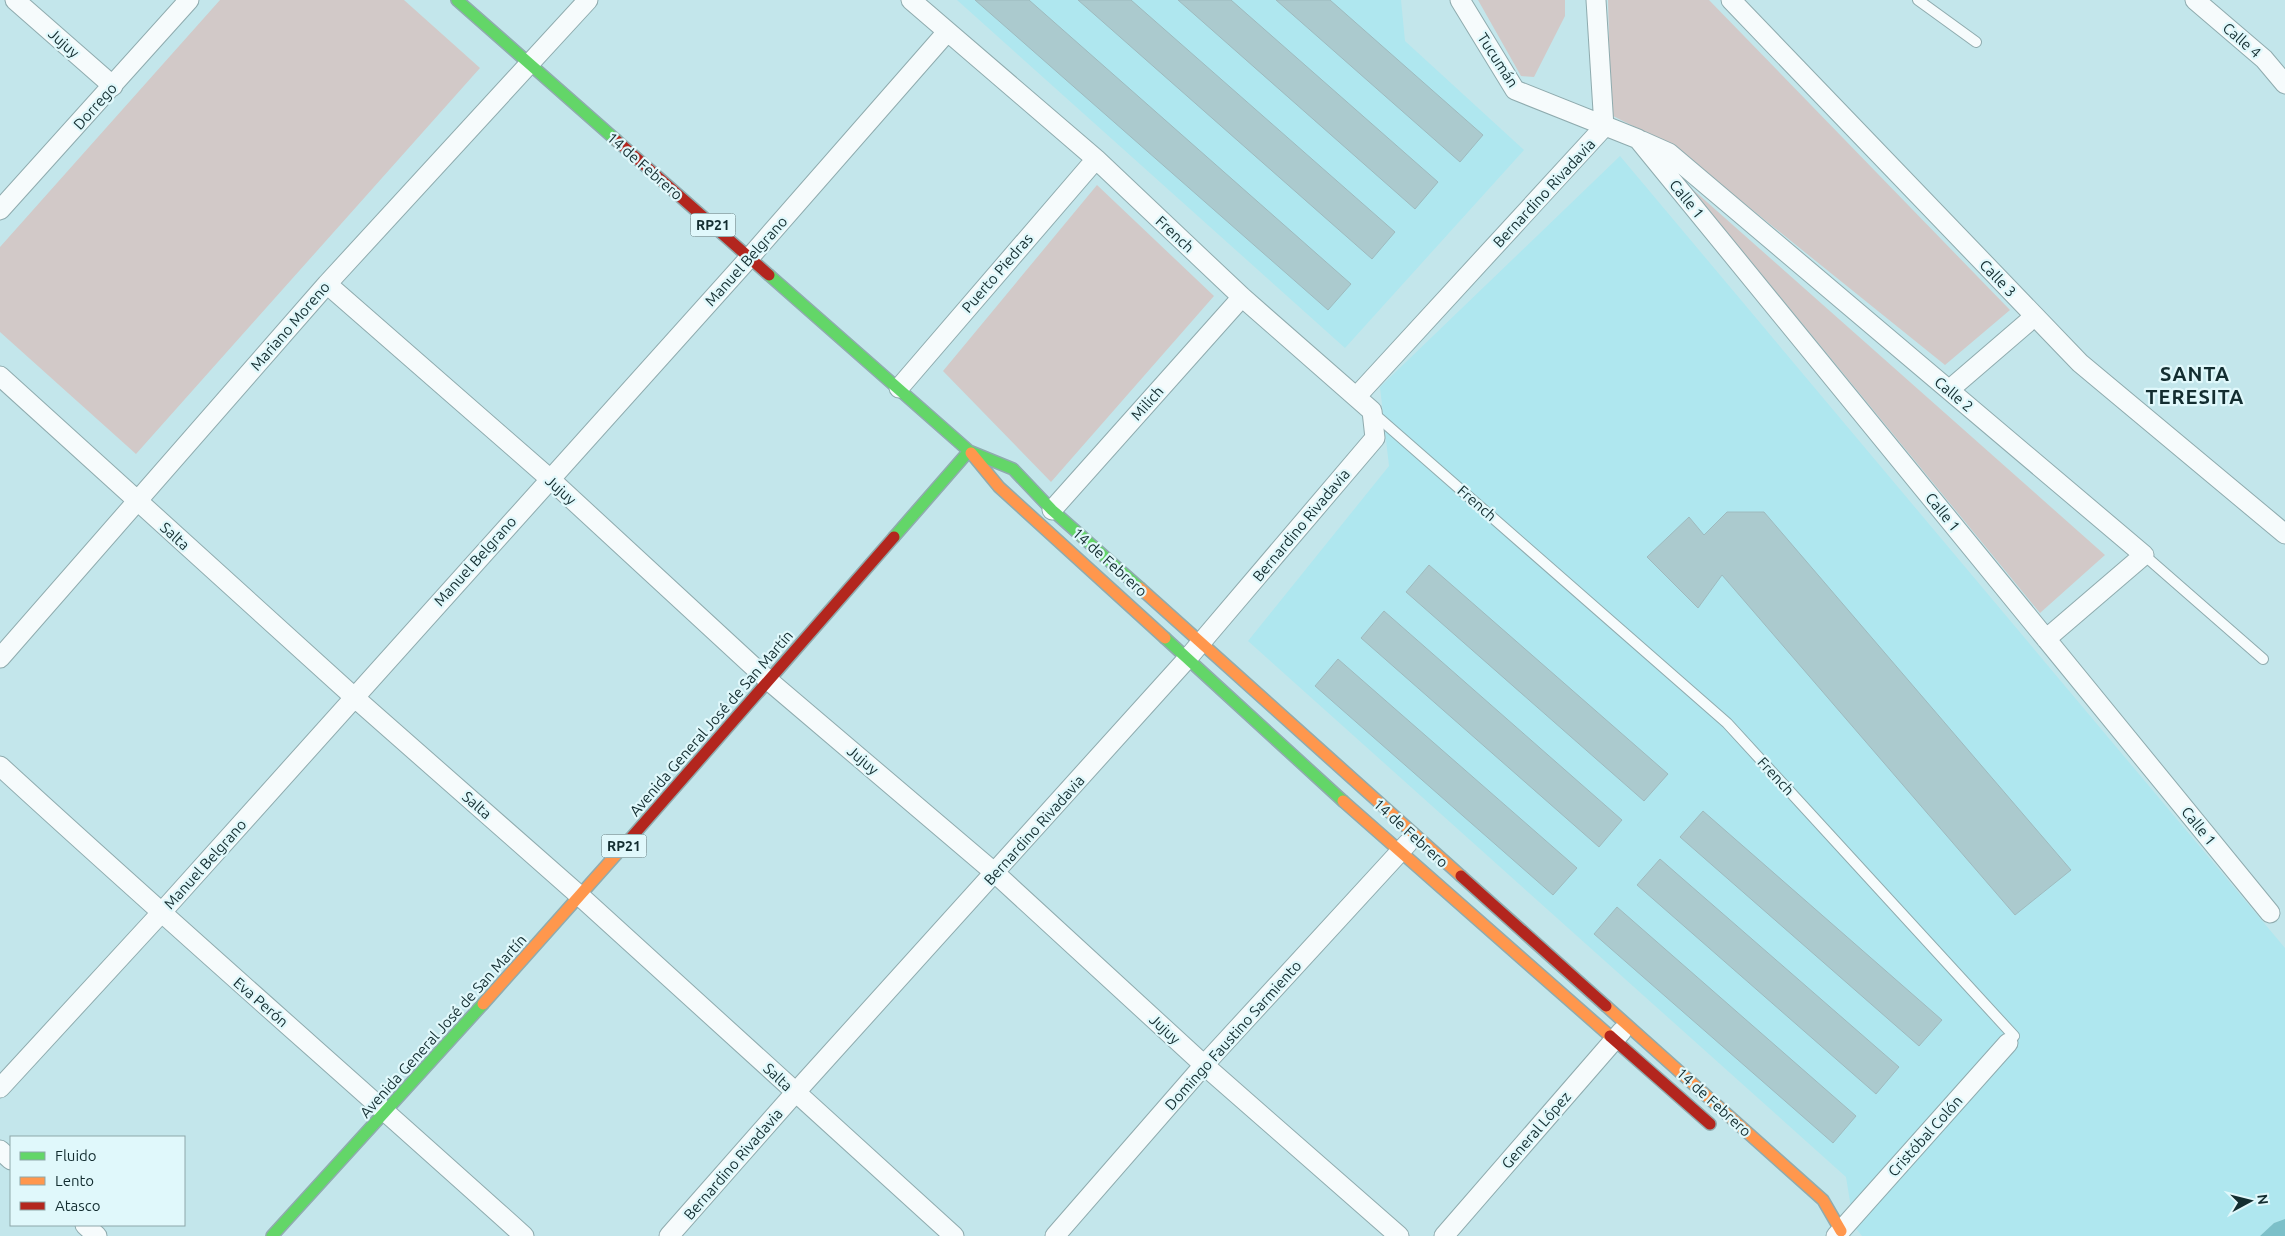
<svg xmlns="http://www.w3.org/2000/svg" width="2285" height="1236" font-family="Ubuntu,sans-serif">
  <rect width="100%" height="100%" fill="#c3e6eb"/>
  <!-- built -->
  <path fill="#afe7ef" d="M 957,0 L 1401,0 L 1405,41 L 1524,150 L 1345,348 Z
    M 1620,156 L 2285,948 L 2285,1219 L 2274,1223 L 2260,1236 L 1862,1236 L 1854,1226 L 1846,1177 L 1248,641 L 1389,466 L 1380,387 Z"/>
  <!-- green -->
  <path fill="#d2c9c8" d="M 220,0 L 404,0 L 480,68 L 136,454 L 0,332 L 0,247 Z
    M 1478,0 L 1565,0 L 1565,16 L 1534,77 L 1521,76 Z
    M 1608,0 L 1709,0 L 2010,310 L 1945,365 L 1673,146 L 1611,115 Z
    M 1097,185 L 1214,296 L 1051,482 L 943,371 Z
    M 1690,187 L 2105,555 L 2040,613 Z"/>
  <!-- water -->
  <path fill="#7cc0c9" d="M 2285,1219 L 2285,1236 L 2260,1236 L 2274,1223 Z"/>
  <!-- building -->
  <path fill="#abcace" stroke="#9ebabe" d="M 975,0 L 1029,0 L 1351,284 L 1328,310 Z
    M 1078,0 L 1131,0 L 1395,232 L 1372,259 Z
    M 1178,0 L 1231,0 L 1438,182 L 1415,209 Z
    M 1276,0 L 1330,0 L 1483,135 L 1460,162 Z
    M 1727,512 L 1764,512 L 2071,870 L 2015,915 L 1722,575 L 1698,608 L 1647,557 L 1689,517 L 1704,535 Z
    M 1429,565 L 1668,774 L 1644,801 L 1406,592 Z
    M 1384,611 L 1622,820 L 1599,847 L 1361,638 Z
    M 1338,659 L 1577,868 L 1553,895 L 1315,686 Z
    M 1703,811 L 1942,1020 L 1919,1046 L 1680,837 Z
    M 1660,859 L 1899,1067 L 1876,1094 L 1637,885 Z
    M 1617,907 L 1856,1116 L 1833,1143 L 1594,934 Z"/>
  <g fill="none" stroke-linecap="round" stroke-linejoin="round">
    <defs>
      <path id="lane" d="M 1918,0 L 1976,42
        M 1372,412 L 1727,723 L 2014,1036 L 2008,1043
        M 2144,555 L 2263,659"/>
      <path id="street" d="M 15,0 L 113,86
        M 1460,0 L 1515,90 L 1638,139 L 2270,913
        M 1731,0 L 2080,363 L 2285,534
        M 2195,0 L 2264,59 L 2285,84
        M 1642,141 L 1669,153 L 2144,555 L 2046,639
        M 0,210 L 189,0
        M 327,284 L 549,478 L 768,680 L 995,873 L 1204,1065 L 1399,1236
        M 0,376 L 354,697 L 580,896 L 954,1236
        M 899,388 L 1096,159
        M 1949,390 L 2035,316
        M 1356,397 L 1604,127 L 1596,0
        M 1052,510 L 1242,297
        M 0,658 L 327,284 L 588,0
        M 0,766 C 173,925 350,1079 524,1236
        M 0,1088 L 161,913 L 750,257 L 947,32
        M 0,1150 L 11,1160
        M 85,1225 L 97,1236
        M 669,1236 L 795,1093 L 1187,659 L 1375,438 L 1372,411 L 1242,297 L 1096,159 L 911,0
        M 1055,1236 L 1204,1065 L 1408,843
        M 1444,1236 L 1622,1031
        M 1836,1236 L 2008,1043"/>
      <path id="fast" d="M 457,0 L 616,140
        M 769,275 L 969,451 L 894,537
        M 969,451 L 1013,469 L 1052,510 L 1140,588
        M 1165,638 L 1343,801
        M 272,1236 L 483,1004"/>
      <path id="slow" d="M 971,453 L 999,487 L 1165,638
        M 1140,588 L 1461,876
        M 1343,801 L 1610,1036
        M 483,1004 L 630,839
        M 1606,1006 L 1823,1200 L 1841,1231"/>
      <path id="jam" d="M 616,140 L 769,275
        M 630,839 L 894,537
        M 1461,876 L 1606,1006
        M 1610,1036 L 1710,1124"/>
    </defs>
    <!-- lane casing -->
    <use href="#lane" stroke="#8fabae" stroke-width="12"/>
    <!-- street casing -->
    <use href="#street" stroke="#8fabae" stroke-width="21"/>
    <!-- fast casing -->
    <use href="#fast" stroke="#8fabae" stroke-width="14"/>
    <!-- slow casing -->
    <use href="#slow" stroke="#8fabae" stroke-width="14"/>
    <!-- jam casing -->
    <use href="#jam" stroke="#8fabae" stroke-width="14"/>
    <!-- lane -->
    <use href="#lane" stroke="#f6fbfc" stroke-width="10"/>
    <!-- street -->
    <use href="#street" stroke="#f6fbfc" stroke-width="19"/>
    <!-- fast -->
    <use href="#fast" stroke="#63d668" stroke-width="11"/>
    <!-- slow -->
    <use href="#slow" stroke="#ff974d" stroke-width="11"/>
    <!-- jam -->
    <use href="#jam" stroke="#b3261e" stroke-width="11"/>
  </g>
  <g text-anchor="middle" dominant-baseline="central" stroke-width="4.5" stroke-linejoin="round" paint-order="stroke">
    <!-- shield labels -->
    <g fill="#e0f8fb" stroke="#506a6d" stroke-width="1">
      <rect x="690.5" y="213.5" width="45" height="23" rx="4"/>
      <rect x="601.5" y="834.5" width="45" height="23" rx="4"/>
    </g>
    <g font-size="14" font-weight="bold" fill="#132d30">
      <text x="713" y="225">RP21</text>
      <text x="624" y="846">RP21</text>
    </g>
    <!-- street labels -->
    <g font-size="15" fill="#132d30" stroke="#e0f8fb">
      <text transform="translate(2242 40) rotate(41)">Calle 4</text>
      <text transform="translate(64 43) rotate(42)">Jujuy</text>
      <text transform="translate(1498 60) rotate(57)">Tucumán</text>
      <text transform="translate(95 106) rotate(-48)">Dorrego</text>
      <text transform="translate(645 166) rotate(41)">14 de Febrero</text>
      <text transform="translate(1544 193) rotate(-47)">Bernardino Rivadavia</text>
      <text transform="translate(1687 199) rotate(51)">Calle 1</text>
      <text transform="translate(1175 234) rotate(43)">French</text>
      <text transform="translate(746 261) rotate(-48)">Manuel Belgrano</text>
      <text transform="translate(997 273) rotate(-49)">Puerto Piedras</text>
      <text transform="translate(1998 278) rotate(46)">Calle 3</text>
      <text transform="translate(290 326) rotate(-49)">Mariano Moreno</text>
      <text transform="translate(1954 394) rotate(40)">Calle 2</text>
      <text transform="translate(1147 403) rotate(-48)">Milich</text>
      <text transform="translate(561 490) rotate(42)">Jujuy</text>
      <text transform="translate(1477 503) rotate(41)">French</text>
      <text transform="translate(1943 512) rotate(51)">Calle 1</text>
      <text transform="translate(1301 525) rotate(-50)">Bernardino Rivadavia</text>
      <text transform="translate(175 536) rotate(42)">Salta</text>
      <text transform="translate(475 561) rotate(-48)">Manuel Belgrano</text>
      <text transform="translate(1110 562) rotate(42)">14 de Febrero</text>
      <text transform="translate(711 723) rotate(-49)">Avenida General José de San Martín</text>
      <text transform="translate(863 760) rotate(40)">Jujuy</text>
      <text transform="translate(1776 776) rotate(47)">French</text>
      <text transform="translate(477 805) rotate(41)">Salta</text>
      <text transform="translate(2199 826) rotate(51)">Calle 1</text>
      <text transform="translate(1034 830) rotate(-48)">Bernardino Rivadavia</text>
      <text transform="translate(1411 833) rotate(42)">14 de Febrero</text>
      <text transform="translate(205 864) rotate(-48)">Manuel Belgrano</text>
      <text transform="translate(261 1002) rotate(41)">Eva Perón</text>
      <text transform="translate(443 1026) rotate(-48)">Avenida General José de San Martín</text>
      <text transform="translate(1165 1029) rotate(43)">Jujuy</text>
      <text transform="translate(1233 1035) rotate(-48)">Domingo Faustino Sarmiento</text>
      <text transform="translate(778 1077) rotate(43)">Salta</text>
      <text transform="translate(1714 1102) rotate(42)">14 de Febrero</text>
      <text transform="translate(1536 1130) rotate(-49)">General López</text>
      <text transform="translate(1925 1136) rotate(-48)">Cristóbal Colón</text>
      <text transform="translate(733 1164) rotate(-49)">Bernardino Rivadavia</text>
    </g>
    <!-- district labels -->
    <g font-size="20" font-weight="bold" letter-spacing="1" fill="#132d30" stroke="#e0f8fb">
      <text x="2195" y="373">SANTA<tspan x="2195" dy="23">TERESITA</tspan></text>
    </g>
  </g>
  <!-- legend -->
  <rect x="10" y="1136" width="175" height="90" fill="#e0f8fb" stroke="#8ea7aa"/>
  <rect x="20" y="1152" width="25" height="8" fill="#63d668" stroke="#8ea7aa"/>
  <text x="55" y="1161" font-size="15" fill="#132d30">Fluido</text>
  <rect x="20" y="1177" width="25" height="8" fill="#ff974d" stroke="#8ea7aa"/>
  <text x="55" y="1186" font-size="15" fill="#132d30">Lento</text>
  <rect x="20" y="1202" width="25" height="8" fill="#b3261e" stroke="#8ea7aa"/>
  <text x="55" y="1211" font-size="15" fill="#132d30">Atasco</text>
  <!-- north arrow -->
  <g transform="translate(2250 1201) rotate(83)" stroke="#e0f8fb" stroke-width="4" paint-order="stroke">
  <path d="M0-4L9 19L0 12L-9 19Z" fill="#132d30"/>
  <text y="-8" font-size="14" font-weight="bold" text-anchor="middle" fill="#132d30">N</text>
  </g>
</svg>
